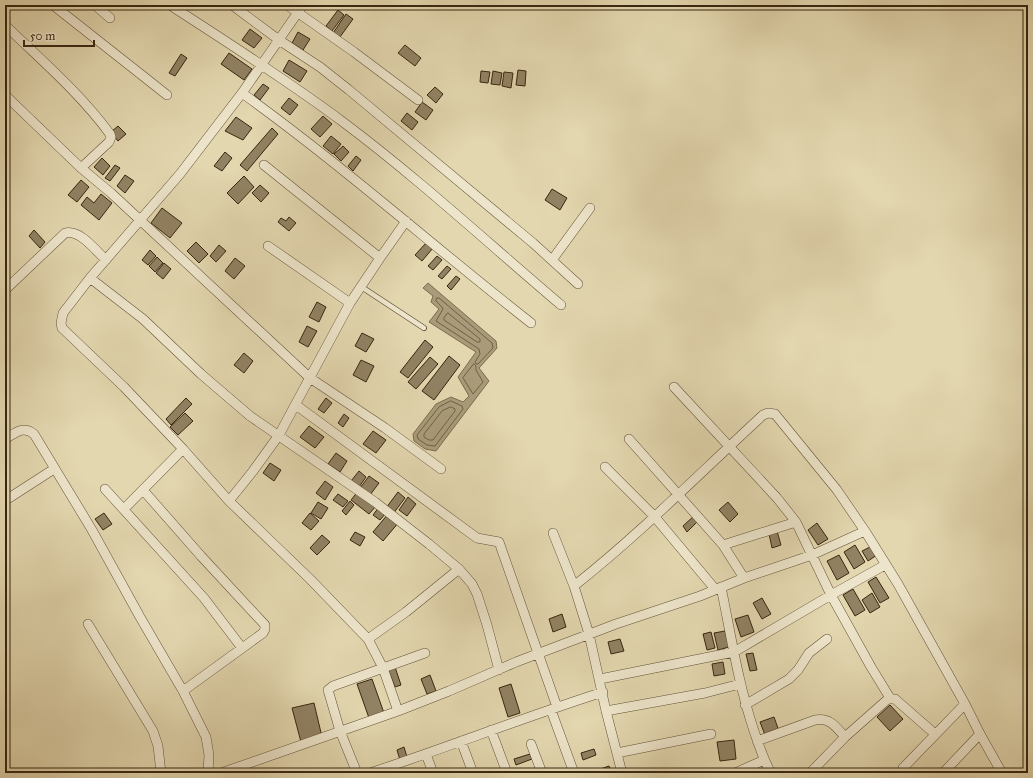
<svg xmlns="http://www.w3.org/2000/svg" width="1033" height="778" font-family="'IM FELL Great Primer',serif">
  <rect width="100%" height="100%" fill="#e3d7af"/>
  <filter id="stains"><feTurbulence type="fractalNoise" baseFrequency=".005" numOctaves="4"/><feColorMatrix values="0 0 0 0 .2 0 0 0 0 .09 0 0 0 0 .02 0 0 0 .5 -.17"/></filter>
  <radialGradient id="worn" r=".72"><stop offset=".6" stop-color="#630" stop-opacity="0"/><stop offset="1" stop-color="#630" stop-opacity=".3"/></radialGradient>
  <!-- water -->
  <path fill="#a99b79" stroke="#7c6c4f" d="M 428,283 L 496,341 L 497,348 L 479,368 L 489,381 L 436,451 L 425,449 L 414,441 L 413,434 L 436,404 L 451,397 L 463,402 L 469,396 L 458,377 L 476,352 L 429,322 L 439,309 L 431,302 L 433,296 L 423,288 Z"/>
  <g fill="none" stroke-linecap="round" stroke-linejoin="round">
    <!-- shore -->
    <path stroke="#706044" stroke-width="1" d="M 437,298 L 439,298 L 492,343 L 493,348 L 478,364 L 476,364 L 475,362 L 480,354 L 479,349 L 436,321 L 443,309 L 441,306 L 436,301 Z
      M 448,313 L 480,339 L 480,342 L 477,342 L 444,320 L 444,318 Z
      M 474,364 L 476,366 L 476,370 L 483,382 L 473,394 L 463,378 Z
      M 451,401 L 462,406 L 463,409 L 435,446 L 427,445 L 418,439 L 417,435 L 439,407 Z
      M 451,407 L 455,409 L 455,411 L 433,440 L 429,440 L 424,437 L 424,434 L 442,411 Z"/>
  </g>
  <!-- building -->
  <path fill="#918263" stroke="#382610" d="M 338,10 L 344,15 L 332,31 L 326,26 Z
    M 346,14 L 353,19 L 340,37 L 333,33 Z
    M 250,29 L 262,38 L 254,48 L 242,40 Z
    M 298,32 L 310,39 L 303,50 L 292,43 Z
    M 405,45 L 421,58 L 415,66 L 398,53 Z
    M 229,53 L 252,69 L 244,80 L 221,64 Z
    M 181,54 L 187,58 L 175,76 L 169,73 Z
    M 289,60 L 307,71 L 300,82 L 283,71 Z
    M 518,70 L 526,71 L 525,86 L 516,85 Z
    M 481,71 L 490,72 L 488,83 L 480,82 Z
    M 493,71 L 502,73 L 500,85 L 491,84 Z
    M 504,72 L 513,73 L 511,88 L 502,86 Z
    M 263,84 L 269,88 L 260,100 L 254,95 Z
    M 435,87 L 443,94 L 436,103 L 427,95 Z
    M 289,98 L 298,105 L 290,115 L 281,108 Z
    M 422,102 L 433,110 L 426,120 L 415,112 Z
    M 407,113 L 418,122 L 412,130 L 401,121 Z
    M 323,116 L 332,124 L 320,137 L 311,129 Z
    M 236,117 L 252,128 L 243,140 L 225,131 Z
    M 118,126 L 126,134 L 118,141 L 111,132 Z
    M 272,128 L 278,134 L 247,171 L 240,165 Z
    M 331,136 L 341,144 L 333,154 L 323,146 Z
    M 343,146 L 349,152 L 341,161 L 334,154 Z
    M 225,152 L 232,158 L 222,171 L 214,166 Z
    M 356,156 L 361,160 L 353,171 L 348,166 Z
    M 102,158 L 110,166 L 103,175 L 94,167 Z
    M 115,165 L 120,168 L 110,181 L 105,178 Z
    M 125,175 L 134,181 L 125,193 L 117,186 Z
    M 244,176 L 254,187 L 238,204 L 227,193 Z
    M 81,180 L 89,187 L 77,202 L 68,195 Z
    M 260,185 L 269,193 L 261,202 L 252,193 Z
    M 552,189 L 567,198 L 560,210 L 545,200 Z
    M 101,194 L 112,203 L 99,220 L 81,205 L 87,197 L 94,203 Z
    M 162,208 L 182,223 L 170,238 L 151,223 Z
    M 289,217 L 296,223 L 289,231 L 278,222 L 281,218 L 286,221 Z
    M 34,230 L 45,242 L 40,248 L 29,236 Z
    M 196,242 L 208,254 L 199,263 L 187,251 Z
    M 426,243 L 433,248 L 422,261 L 415,255 Z
    M 219,245 L 226,251 L 216,262 L 210,256 Z
    M 150,250 L 156,256 L 148,265 L 142,260 Z
    M 437,256 L 442,260 L 433,270 L 428,266 Z
    M 157,257 L 163,263 L 155,272 L 149,266 Z
    M 235,258 L 245,266 L 234,279 L 225,271 Z
    M 164,263 L 171,269 L 163,279 L 156,273 Z
    M 447,266 L 451,269 L 442,279 L 438,276 Z
    M 456,276 L 460,279 L 451,290 L 447,286 Z
    M 317,302 L 326,307 L 319,322 L 309,317 Z
    M 307,326 L 317,331 L 308,347 L 299,342 Z
    M 362,333 L 374,339 L 366,352 L 355,346 Z
    M 425,340 L 433,347 L 408,378 L 400,372 Z
    M 244,353 L 253,361 L 244,373 L 234,365 Z
    M 449,356 L 460,365 L 434,400 L 422,391 Z
    M 430,357 L 438,364 L 416,389 L 408,382 Z
    M 361,360 L 374,366 L 366,382 L 353,375 Z
    M 186,398 L 192,404 L 171,425 L 166,419 Z
    M 326,398 L 332,403 L 324,413 L 318,409 Z
    M 185,413 L 193,421 L 178,435 L 170,427 Z
    M 344,414 L 349,418 L 343,427 L 338,423 Z
    M 309,426 L 324,437 L 315,448 L 300,437 Z
    M 373,431 L 386,440 L 376,453 L 363,444 Z
    M 336,453 L 347,461 L 340,472 L 328,464 Z
    M 270,463 L 281,470 L 274,481 L 263,473 Z
    M 359,471 L 366,477 L 359,487 L 351,481 Z
    M 369,476 L 379,483 L 370,495 L 360,488 Z
    M 325,481 L 333,487 L 325,500 L 316,493 Z
    M 359,490 L 377,505 L 369,514 L 351,500 Z
    M 398,492 L 405,498 L 393,514 L 386,508 Z
    M 338,494 L 348,501 L 343,507 L 333,500 Z
    M 408,497 L 416,504 L 407,516 L 399,510 Z
    M 350,501 L 354,505 L 346,515 L 342,511 Z
    M 318,502 L 328,508 L 321,519 L 311,513 Z
    M 728,502 L 738,514 L 730,522 L 719,510 Z
    M 379,507 L 386,513 L 380,520 L 373,515 Z
    M 104,513 L 112,524 L 103,530 L 95,519 Z
    M 310,513 L 319,521 L 311,530 L 302,523 Z
    M 388,514 L 399,522 L 383,541 L 373,532 Z
    M 695,515 L 699,520 L 687,532 L 683,526 Z
    M 817,523 L 828,539 L 818,545 L 808,530 Z
    M 777,531 L 781,545 L 772,548 L 769,534 Z
    M 355,532 L 365,537 L 360,546 L 350,540 Z
    M 322,535 L 330,542 L 317,555 L 310,548 Z
    M 855,545 L 865,562 L 854,569 L 844,552 Z
    M 872,546 L 877,555 L 868,561 L 862,551 Z
    M 839,555 L 849,573 L 837,580 L 827,561 Z
    M 876,577 L 889,598 L 880,603 L 868,582 Z
    M 853,589 L 865,610 L 855,616 L 843,595 Z
    M 872,593 L 880,607 L 870,613 L 862,600 Z
    M 762,598 L 771,614 L 762,619 L 753,603 Z
    M 562,614 L 566,627 L 553,632 L 549,619 Z
    M 748,615 L 754,632 L 741,637 L 735,619 Z
    M 725,631 L 729,647 L 718,650 L 714,633 Z
    M 711,632 L 715,648 L 707,650 L 703,634 Z
    M 620,639 L 624,651 L 611,654 L 608,642 Z
    M 753,653 L 757,670 L 750,671 L 746,654 Z
    M 723,662 L 725,674 L 714,676 L 712,664 Z
    M 395,667 L 401,685 L 395,687 L 388,669 Z
    M 430,675 L 436,691 L 427,694 L 421,679 Z
    M 372,679 L 384,713 L 369,718 L 357,684 Z
    M 511,684 L 520,713 L 508,717 L 499,688 Z
    M 314,703 L 322,737 L 301,742 L 292,708 Z
    M 890,705 L 903,719 L 890,731 L 877,717 Z
    M 774,717 L 779,731 L 765,735 L 760,722 Z
    M 734,740 L 736,759 L 720,761 L 717,742 Z
    M 404,747 L 407,757 L 400,760 L 397,750 Z
    M 594,749 L 596,755 L 583,760 L 581,753 Z
    M 530,754 L 532,759 L 516,765 L 514,759 Z
    M 609,766 L 612,772 L 589,773 Z"/>
  <g fill="none" stroke-linecap="round" stroke-linejoin="round">
    <defs>
      <path id="service" d="M 360,286 L 424,328"/>
      <path id="minor" d="M 53,5 L 167,95
        M 95,5 L 110,18
        M 170,5 C 228,43 287,80 343,122 C 419,179 489,244 561,305
        M 232,5 L 279,40 L 320,67 L 349,90 L 533,243 L 578,284
        M 287,5 L 354,52 L 418,100
        M 303,5 L 242,93 L 180,174 L 90,278 L 63,313 L 61,323 L 62,328 L 124,387 L 183,449 L 229,501 L 310,579 L 368,639 L 383,668 L 398,711
        M 5,25 C 41,60 80,93 110,134 L 111,137 L 109,142 L 81,168
        M 242,93 C 342,165 434,247 531,323
        M 5,95 L 81,168 L 111,193 L 310,378 L 385,428 L 441,469
        M 264,165 L 380,258
        M 268,246 L 350,303
        M 552,260 L 590,208
        M 90,278 L 143,319 L 201,374 L 250,416 L 375,502 L 429,544 L 459,569 L 472,584 L 477,594 L 487,625 L 499,670
        M 5,290 L 65,233 C 80,229 96,251 106,260
        M 674,387 L 777,498 L 796,522 L 831,595 L 871,667 L 890,698
        M 296,405 L 477,538 L 499,542 L 557,707
        M 5,439 C 15,433 23,425 34,434 L 92,530 L 140,617 L 183,691 L 206,737 L 209,755 L 208,773
        M 629,439 L 723,545 L 744,578
        M 605,467 L 654,516 L 715,589
        M 105,489 L 204,598 L 242,648
        M 143,490 L 201,556 L 265,625 L 265,629 L 263,633 L 183,691
        M 9,498 L 54,469
        M 229,501 L 253,471 L 279,435 L 350,303 L 380,258 L 406,221
        M 124,509 L 183,449
        M 553,533 L 574,586 L 589,634 L 606,711 L 622,773
        M 723,545 L 796,522
        M 574,586 C 641,533 701,472 763,415 L 768,413 L 775,414 L 837,490 L 865,531 L 898,584 L 965,704 L 980,734 L 1002,773
        M 721,587 C 731,635 738,683 754,731 C 759,745 763,759 771,773
        M 88,624 L 153,731 L 158,746 L 161,773
        M 368,639 L 406,612 L 459,569
        M 600,679 L 734,652 L 831,595 L 885,565
        M 745,705 L 789,679 L 798,670 L 809,653 L 827,639
        M 551,710 L 574,773
        M 606,711 L 705,693 L 740,684
        M 491,730 L 507,773
        M 461,741 L 473,773
        M 757,741 L 815,720 C 830,717 836,727 845,737
        M 531,744 L 542,773
        M 617,753 L 711,734
        M 426,754 L 433,773
        M 903,768 L 965,704
        M 221,773 L 398,711 L 449,691 L 516,662 L 616,624 L 700,596 L 744,578 L 812,555 L 865,531
        M 357,773 L 340,731 L 328,690 L 333,686 L 425,653
        M 370,773 C 448,747 525,717 603,692
        M 711,773 L 719,773
        M 735,773 L 764,760
        M 810,773 L 845,737 L 888,699 L 895,699 L 935,734
        M 943,773 L 980,734"/>
    </defs>
    <!-- service casing -->
    <use href="#service" stroke="#635238" stroke-width="6"/>
    <!-- minor casing -->
    <use href="#minor" stroke="#635238" stroke-width="10"/>
    <!-- service -->
    <use href="#service" stroke="#ede5cb" stroke-width="4.5"/>
    <!-- minor -->
    <use href="#minor" stroke="#ede5cb" stroke-width="9"/>
  </g>
  <!-- margin -->
  <rect width="1033" height="778" fill="none" stroke="#e3d7af" stroke-width="20"/>
  <rect x="6" y="6" width="1021" height="766" fill="none" stroke="#382610" stroke-width="2"/>
  <rect x="10" y="10" width="1013" height="758" fill="none" stroke="#382610"/>
  <!-- scale -->
  <path d="M24 40v6h70v-6" fill="none" stroke="#382610" stroke-width="2"/>
  <text x="30" y="40" font-size="12" fill="#382610" stroke="#ede5cb" stroke-width="3" paint-order="stroke">50 m</text>
  <rect width="100%" height="100%" filter="url(#stains)"/>
  <rect width="100%" height="100%" fill="url(#worn)"/>
</svg>
